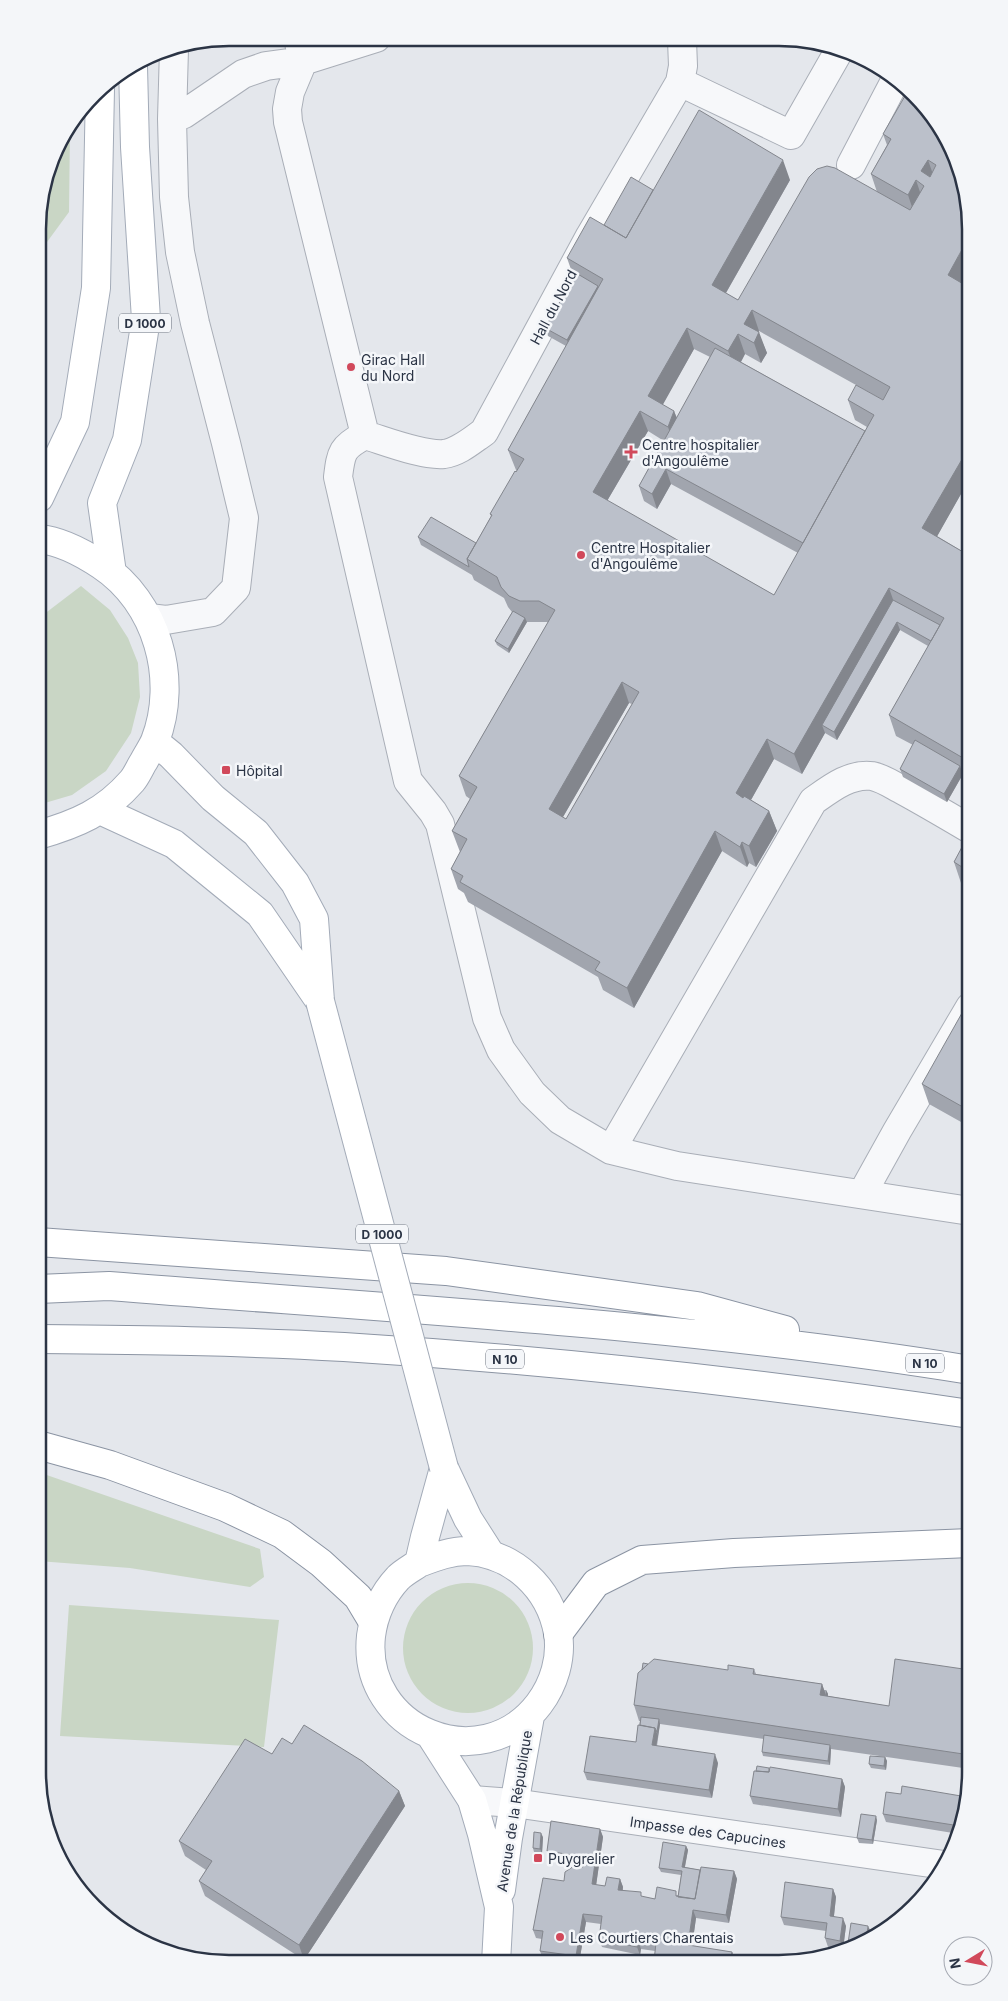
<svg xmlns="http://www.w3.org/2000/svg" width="1008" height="2001" font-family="Inter,sans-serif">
  <rect width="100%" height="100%" fill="#e4e7ec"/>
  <!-- green -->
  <path fill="#c9d6c5" d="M 70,128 L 69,212 L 39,253 L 39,205 L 57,144 Z
    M 81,586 L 110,610 L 128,638 L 138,663 L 140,697 L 131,733 L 106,771 L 72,795 L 38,805 L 39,618 Z
    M 38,1472 L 260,1549 L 264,1577 L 250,1587 L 130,1568 L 38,1561 Z
    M403 1648a65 65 0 1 1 130 0a65 65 0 1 1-130 0Z
    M 69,1605 L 279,1620 L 264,1747 L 60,1736 Z
    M 38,1622 L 47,1635 L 38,1735 Z"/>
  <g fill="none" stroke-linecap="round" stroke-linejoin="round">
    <defs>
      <path id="minor" d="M 298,38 L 303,61 L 290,92 L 287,109 L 288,122 L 365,435
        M 680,82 L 791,135 L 840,49
        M 172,119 L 184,114 L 243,74 L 266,66 L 303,61 L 376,38
        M 851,165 L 896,79
        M 365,435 C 342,447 341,452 338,477 L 408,781 L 433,812 L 440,824 L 487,1018 L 501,1050 L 532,1093 L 560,1120 L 611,1150 L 677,1166 L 970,1211
        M 365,435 C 385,441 423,456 444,454 C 459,452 472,440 484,432 L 590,236 L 680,82 L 683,66 L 682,40
        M 149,618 L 166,620 L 213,612 L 236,588 L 244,518 L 226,443 L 195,323 L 180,252 L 174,197 L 172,119 L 174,49
        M 611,1150 L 813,801 C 830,789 850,773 872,776 C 883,778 894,786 904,791 C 926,803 948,816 970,829
        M 865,1194 L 867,1185 L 897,1131 L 970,1007
        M 472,1800 L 514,1803 L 944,1865"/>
      <path id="major" d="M 39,498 L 75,422 L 96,288 L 100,89
        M 112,573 L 102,503 L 127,440 L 146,319 L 135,147 L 133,66
        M 155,742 L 171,755 L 213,798 L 256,833 L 295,883 L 314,919 L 320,1001
        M 100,810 L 174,844 L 260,914 L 319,1000
        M 38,835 C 77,824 105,812 132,781 C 137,775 140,767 144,761 C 147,755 152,748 155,741 C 179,679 157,602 101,565 C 83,553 61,541 39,539
        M 444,1468 L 468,1519 L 491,1555
        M 419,1563 C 435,1557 450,1551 467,1551 C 513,1553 550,1588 558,1633 C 562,1658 554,1684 539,1704 C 481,1780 361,1730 371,1636 C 374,1614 383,1594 398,1578 C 404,1572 412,1568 419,1563 L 425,1537 L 444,1468
        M 431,1736 L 472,1800 L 482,1834 L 499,1907 L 496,1963
        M 501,1890 L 508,1838 L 530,1716"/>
      <path id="highway" d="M 38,1242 L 446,1271 L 697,1306 L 785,1330
        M 38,1289 L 109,1286 C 397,1309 685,1324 970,1370
        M 38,1339 C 140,1340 242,1341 344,1347 C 553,1360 762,1383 970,1414
        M 38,1445 L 110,1465 L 225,1507 L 282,1534 L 321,1563 L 358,1597 L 373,1622
        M 558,1634 L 596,1583 L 642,1560 L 734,1553 L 970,1543"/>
    </defs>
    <!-- minor casing -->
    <use href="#minor" stroke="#a9aeb7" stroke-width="30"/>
    <!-- major casing -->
    <use href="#major" stroke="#a3abb8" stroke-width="30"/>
    <!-- highway casing -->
    <use href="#highway" stroke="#8b94a3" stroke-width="30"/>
    <!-- minor -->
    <use href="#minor" stroke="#f7f8fa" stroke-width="28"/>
    <!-- major -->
    <use href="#major" stroke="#fff" stroke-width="28"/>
    <!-- highway -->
    <use href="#highway" stroke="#fff" stroke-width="28"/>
    <defs>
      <path id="major-bridge" d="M 320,1001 L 444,1468"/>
    </defs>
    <!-- major-bridge casing -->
    <use href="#major-bridge" stroke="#a3abb8" stroke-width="30" stroke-linecap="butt"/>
    <!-- major-bridge -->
    <use href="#major-bridge" stroke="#fff" stroke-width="28"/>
  </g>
  <!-- wall -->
  <path fill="#a1a5ae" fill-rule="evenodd" d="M 938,123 L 962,283 L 970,288 L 970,478 L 937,536 L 970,556 L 970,778 L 963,774 L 947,802 L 903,777 L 900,769 L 913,745 L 896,736 L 889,715 L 928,646 L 900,630 L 837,740 L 825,733 L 802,774 L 774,759 L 751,800 L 769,811 L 777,831 L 756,867 L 749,863 L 747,867 L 722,851 L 634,1008 L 603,990 L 598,977 L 468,902 L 464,893 L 458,889 L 451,869 L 460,852 L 452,831 L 470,799 L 466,796 L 459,776 L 548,622 L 527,622 L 509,653 L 497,645 L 495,641 L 512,612 L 508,607 L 504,598 L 474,580 L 472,575 L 421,545 L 418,537 L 476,543 L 491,516 L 490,514 L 517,471 L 516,470 L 508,450 L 566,346 L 548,336 L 545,328 L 574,278 L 567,258 L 604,225 L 653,190 L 790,180 L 726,293 L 738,300 L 877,192 L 871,174 L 887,145 L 883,134 ZM 759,331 L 883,400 L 848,400 L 855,420 L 867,427 L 865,431 L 741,362 L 745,354 L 761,363 L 767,353 L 758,332 ZM 694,349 L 710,357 L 677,418 L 674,411 L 662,405 ZM 648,431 L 664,441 L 639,486 L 644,501 L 657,509 L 671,484 L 798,553 L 774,595 L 607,501 ZM 629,703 L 632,704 L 566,819 L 563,817 Z
    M 970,832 L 970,888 L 961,883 L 954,862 Z
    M 970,1018 L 970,1127 L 929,1104 L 922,1084 Z
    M 754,1669 L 756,1674 L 822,1684 L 824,1690 L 826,1690 L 828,1694 L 828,1696 L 889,1706 L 970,1670 L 970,1769 L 831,1749 L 830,1765 L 763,1756 L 762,1752 L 764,1739 L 660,1724 L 657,1746 L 718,1763 L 712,1798 L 587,1780 L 584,1772 L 636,1742 L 640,1721 L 639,1721 L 634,1705 L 728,1670 Z
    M 292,1744 L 399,1791 L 405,1806 L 304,1960 L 205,1896 L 199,1881 L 206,1870 L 185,1856 L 179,1841 L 272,1754 Z
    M 885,1757 L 887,1761 L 886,1770 L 871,1768 L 869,1764 Z
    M 756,1771 L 842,1779 L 845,1787 L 841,1817 L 753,1804 L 750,1796 Z
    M 901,1794 L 967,1797 L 959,1834 L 886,1822 L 883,1814 Z
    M 877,1820 L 873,1844 L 859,1843 L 857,1838 Z
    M 600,1829 L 603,1837 L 596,1885 L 605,1886 L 620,1879 L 623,1887 L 623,1890 L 642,1897 L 655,1899 L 678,1895 L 681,1875 L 661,1872 L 659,1868 L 686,1846 L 688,1850 L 685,1867 L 700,1870 L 734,1871 L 737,1879 L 729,1923 L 696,1918 L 692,1946 L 732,1952 L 735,1960 L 734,1963 L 655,1963 L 654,1961 L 655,1951 L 641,1949 L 640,1955 L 602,1947 L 599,1939 L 601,1924 L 586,1922 L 579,1963 L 571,1963 L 543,1959 L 540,1951 L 542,1939 L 536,1938 L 533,1930 L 583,1867 L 583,1865 L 550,1860 L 547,1851 Z
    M 543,1837 L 542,1853 L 534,1852 L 533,1848 Z
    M 833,1889 L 836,1897 L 834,1916 L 846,1926 L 843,1949 L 828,1947 L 825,1938 L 826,1931 L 784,1925 L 781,1917 Z"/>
  <!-- shaded-wall -->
  <path fill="#83868d" d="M 783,160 L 790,180 L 719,305 L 712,285 Z
    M 928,160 L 935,180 L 921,171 Z
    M 916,180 L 923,201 L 915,216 L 908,195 Z
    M 970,235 L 970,268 L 955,295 L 948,275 Z
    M 598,286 L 601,294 L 570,349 L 567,340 Z
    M 752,310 L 759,331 L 752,342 L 744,324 Z
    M 687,328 L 694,349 L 656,417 L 648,396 Z
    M 759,332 L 767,353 L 761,363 L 754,343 Z
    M 738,334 L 745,354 L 736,371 L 728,351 Z
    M 640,411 L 648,431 L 600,513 L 593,492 Z
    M 674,411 L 682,432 L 675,447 L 668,427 Z
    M 968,449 L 970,455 L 970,478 L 930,549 L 922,528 Z
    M 666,469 L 671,484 L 657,509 L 652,494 Z
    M 889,588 L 896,608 L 822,725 L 825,733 L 802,774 L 794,754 Z
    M 525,618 L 527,622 L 509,653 L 508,649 Z
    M 897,622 L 900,630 L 837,740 L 834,732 Z
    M 622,682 L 629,703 L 556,829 L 549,809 Z
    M 767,739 L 774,759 L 743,814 L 736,793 Z
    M 960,766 L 963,774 L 947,802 L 944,794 Z
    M 769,811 L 777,831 L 756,867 L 749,846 Z
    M 715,831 L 722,851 L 634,1008 L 627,988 Z
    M 742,842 L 749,863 L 747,867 L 740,847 Z
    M 822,1684 L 826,1695 L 826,1690 L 828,1694 L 826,1710 L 820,1695 Z
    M 659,1719 L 660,1724 L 658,1736 L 657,1732 Z
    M 655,1728 L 658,1736 L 655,1753 L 652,1745 Z
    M 830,1745 L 831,1749 L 830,1765 L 828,1761 Z
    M 715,1754 L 718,1763 L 712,1798 L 709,1790 Z
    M 885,1757 L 887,1761 L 886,1770 L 884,1766 Z
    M 842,1779 L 845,1787 L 841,1817 L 838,1809 Z
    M 399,1791 L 405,1806 L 304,1960 L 299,1945 Z
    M 876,1816 L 877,1820 L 873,1844 L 872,1840 Z
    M 600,1829 L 603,1837 L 595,1893 L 592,1884 Z
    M 541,1833 L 543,1837 L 542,1853 L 540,1849 Z
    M 686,1846 L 688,1850 L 684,1871 L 682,1867 Z
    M 734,1871 L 737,1879 L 729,1923 L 726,1915 Z
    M 620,1879 L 623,1887 L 621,1898 L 618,1890 Z
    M 833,1889 L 836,1897 L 833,1924 L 830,1916 Z
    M 693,1910 L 696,1918 L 691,1954 L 688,1945 Z
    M 583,1914 L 586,1922 L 579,1963 L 576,1956 Z
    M 843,1918 L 846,1926 L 843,1949 L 840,1941 Z
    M 868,1926 L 870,1930 L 868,1940 L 866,1941 Z
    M 638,1941 L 641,1949 L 640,1955 L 637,1947 Z
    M 732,1952 L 735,1960 L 734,1963 L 730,1963 Z"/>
  <!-- building -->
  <path fill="#bbc0ca" stroke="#83868d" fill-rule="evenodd" d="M 909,89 L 938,123 L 960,168 L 970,229 L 970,235 L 948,275 L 970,288 L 970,450 L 968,449 L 922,528 L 970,556 L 970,762 L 889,715 L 944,618 L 889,588 L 794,754 L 767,739 L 736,793 L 743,798 L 744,796 L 769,811 L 749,846 L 742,842 L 740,847 L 715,831 L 627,988 L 595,970 L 600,962 L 460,882 L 463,876 L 451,869 L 467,839 L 452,831 L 477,787 L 459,776 L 555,610 L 539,601 L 520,601 L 509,596 L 501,587 L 497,577 L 467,559 L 492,515 L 490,514 L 515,471 L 516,472 L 524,459 L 508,450 L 603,279 L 567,258 L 590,217 L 626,238 L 699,110 L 783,160 L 712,285 L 738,300 L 809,177 L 817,169 L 827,166 L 835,168 L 910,210 L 924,186 L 916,180 L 908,195 L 871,174 L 891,139 L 883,134 ZM 928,160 L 936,165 L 930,177 L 921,171 ZM 752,310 L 890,387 L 883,400 L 856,385 L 848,400 L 874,415 L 774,595 L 593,492 L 640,411 L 668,427 L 674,411 L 648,396 L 687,328 L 728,351 L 738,334 L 754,343 L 759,332 L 744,324 ZM 622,682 L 639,692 L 566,819 L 549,809 Z
    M 631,177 L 653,190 L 626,238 L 604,225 Z
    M 576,273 L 598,286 L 567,340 L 545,328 Z
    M 715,348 L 865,431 L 803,543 L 666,469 L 652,494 L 639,486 Z
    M 431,517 L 476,543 L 467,559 L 469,567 L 418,537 Z
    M 893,600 L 940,625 L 931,641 L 897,622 L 834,732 L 822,725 Z
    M 513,611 L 525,618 L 508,649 L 495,641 Z
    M 915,740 L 960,766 L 944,794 L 900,769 Z
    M 970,832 L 970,872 L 954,862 Z
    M 962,1013 L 970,1018 L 970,1111 L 922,1084 Z
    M 654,1659 L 728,1670 L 728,1665 L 754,1669 L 753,1674 L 822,1684 L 820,1695 L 889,1706 L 895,1659 L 970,1670 L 970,1755 L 634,1705 L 638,1673 Z
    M 643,1663 L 648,1664 L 642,1670 Z
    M 641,1717 L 659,1719 L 657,1732 L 655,1728 L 640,1725 Z
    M 304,1725 L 362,1761 L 399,1791 L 299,1945 L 199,1881 L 212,1861 L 179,1841 L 245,1739 L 272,1754 L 282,1738 L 292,1744 Z
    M 638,1725 L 655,1728 L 652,1745 L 715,1754 L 709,1790 L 584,1772 L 590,1736 L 636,1742 Z
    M 764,1735 L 830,1745 L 828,1761 L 762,1752 Z
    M 870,1756 L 885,1757 L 884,1766 L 869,1764 Z
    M 757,1766 L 769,1768 L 769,1772 L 756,1771 Z
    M 770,1767 L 842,1779 L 838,1809 L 750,1796 L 754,1771 L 769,1772 Z
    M 902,1786 L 967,1797 L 960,1826 L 883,1814 L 886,1792 L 901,1794 Z
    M 861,1814 L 876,1816 L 872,1840 L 857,1838 Z
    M 551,1821 L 600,1829 L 592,1884 L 605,1886 L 607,1877 L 620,1879 L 618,1890 L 641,1892 L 641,1896 L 655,1899 L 657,1887 L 676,1891 L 676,1896 L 695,1899 L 701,1867 L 734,1871 L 726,1915 L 693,1910 L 688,1945 L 732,1952 L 730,1963 L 663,1963 L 663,1962 L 654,1961 L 656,1943 L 638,1941 L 637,1947 L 599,1939 L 602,1916 L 583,1914 L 576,1956 L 540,1951 L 543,1931 L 533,1930 L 543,1878 L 564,1881 L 565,1872 L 574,1866 L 583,1867 L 584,1857 L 547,1851 Z
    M 534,1832 L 541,1833 L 540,1849 L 533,1848 Z
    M 663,1842 L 686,1846 L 682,1867 L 700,1870 L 695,1899 L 678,1897 L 682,1871 L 659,1868 Z
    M 785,1882 L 833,1889 L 830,1916 L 843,1918 L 840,1941 L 825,1938 L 827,1923 L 781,1917 Z
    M 909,1901 L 917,1902 L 907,1911 Z
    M 851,1923 L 868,1926 L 866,1941 L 847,1950 Z"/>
  <!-- markers -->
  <g fill="#d1495b" stroke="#f4f6f9" stroke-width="2">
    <circle cx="351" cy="367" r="5"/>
    <path d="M628.5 444.5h5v5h5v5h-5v5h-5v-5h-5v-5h5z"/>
    <circle cx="581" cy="555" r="5"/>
    <rect x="221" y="765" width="10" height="10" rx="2.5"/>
    <rect x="533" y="1853" width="10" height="10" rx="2.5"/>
    <circle cx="560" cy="1937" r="5"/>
  </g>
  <g text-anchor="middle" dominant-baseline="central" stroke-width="5" stroke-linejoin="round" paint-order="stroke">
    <!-- shield labels -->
    <g fill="#f4f6f9" stroke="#676e7b" stroke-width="1">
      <rect x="119" y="313.5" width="52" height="19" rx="4"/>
      <rect x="356" y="1224.5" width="52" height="19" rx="4"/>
      <rect x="486" y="1349.5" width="38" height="19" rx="4"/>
      <rect x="906" y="1353.5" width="38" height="19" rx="4"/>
    </g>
    <g font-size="12" font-weight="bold" fill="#2b3445">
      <text x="145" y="323">D 1000</text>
      <text x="382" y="1234">D 1000</text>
      <text x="505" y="1359">N 10</text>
      <text x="925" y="1363">N 10</text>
    </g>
    <!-- street labels -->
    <g font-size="14" fill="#2b3445" stroke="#f4f6f9">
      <text transform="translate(553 307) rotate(-62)">Hall du Nord</text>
      <text transform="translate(514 1811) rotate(-81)">Avenue de la République</text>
      <text transform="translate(708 1832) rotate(8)">Impasse des Capucines</text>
    </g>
    <!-- poi labels -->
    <g font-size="14" fill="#2b3445" stroke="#f4f6f9" text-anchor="start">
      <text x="361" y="359">Girac Hall<tspan x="361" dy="16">du Nord</tspan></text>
      <text x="642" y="444">Centre hospitalier<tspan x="642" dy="16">d'Angoulême</tspan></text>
      <text x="591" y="547">Centre Hospitalier<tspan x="591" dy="16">d'Angoulême</tspan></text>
      <text x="236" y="770">Hôpital</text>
      <text x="548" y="1858">Puygrelier</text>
      <text x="570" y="1937">Les Courtiers Charentais</text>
    </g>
  </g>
  <!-- crop -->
  <path d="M0 0H1008V2001H0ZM229 46H779A183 183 0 0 1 962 229V1772A183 183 0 0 1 779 1955H229A183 183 0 0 1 46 1772V229A183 183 0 0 1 229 46Z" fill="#f4f6f9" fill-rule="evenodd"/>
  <path fill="none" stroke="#2b3445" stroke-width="2.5" d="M229 46H779A183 183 0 0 1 962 229V1772A183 183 0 0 1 779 1955H229A183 183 0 0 1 46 1772V229A183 183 0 0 1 229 46Z"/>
  <!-- north arrow -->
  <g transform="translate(968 1961) rotate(260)"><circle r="24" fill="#f4f6f9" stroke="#a4a8b1"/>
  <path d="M0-4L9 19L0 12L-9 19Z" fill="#d1495b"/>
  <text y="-8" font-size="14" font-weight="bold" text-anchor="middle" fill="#2b3445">N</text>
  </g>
</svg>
